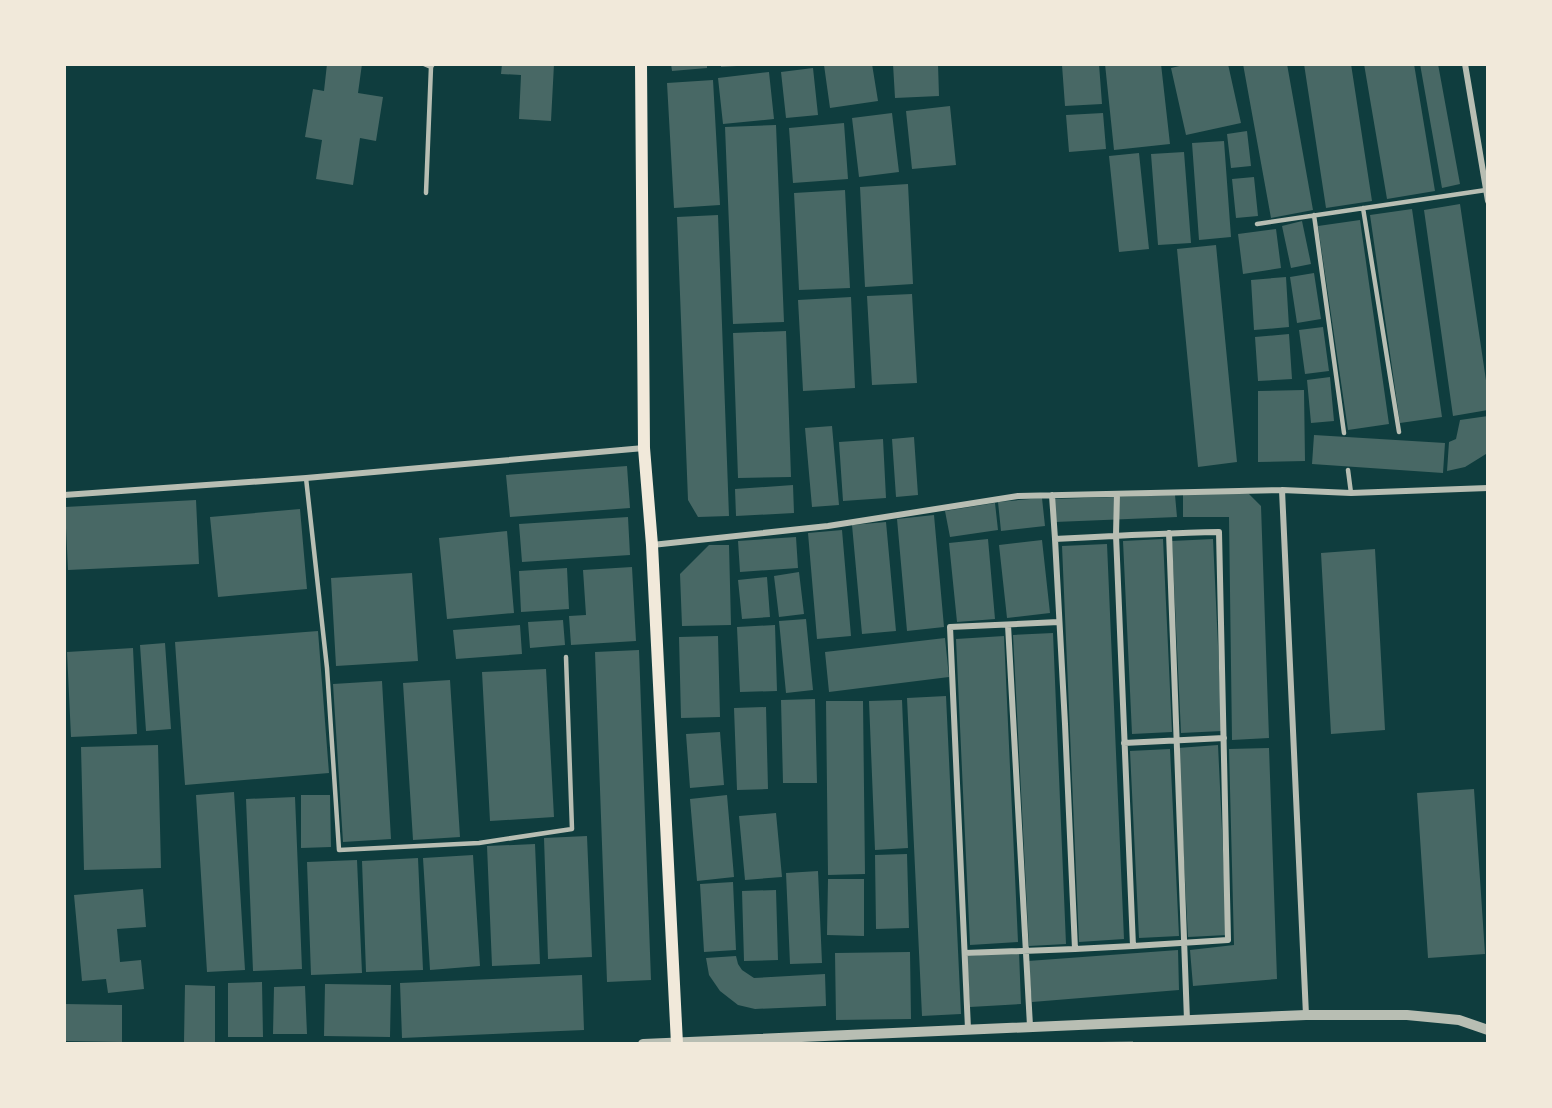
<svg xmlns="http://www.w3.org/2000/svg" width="1552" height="1108" font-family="Mulish,sans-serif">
  <rect width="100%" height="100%" fill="#0f3d3e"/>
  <!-- building -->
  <path fill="#486865" d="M 327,64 L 362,64 L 358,93 L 383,97 L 376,141 L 360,138 L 353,185 L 316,179 L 322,140 L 305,137 L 313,89 L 324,91 Z
    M 502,64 L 554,64 L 551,121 L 519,119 L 521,75 L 501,74 Z
    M 671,64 L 707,64 L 707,68 L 672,71 Z
    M 721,64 L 737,64 L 737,66 L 721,67 Z
    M 872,64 L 878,101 L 830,108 L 824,65 Z
    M 893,64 L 938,64 L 939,96 L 895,98 Z
    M 1099,64 L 1102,104 L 1065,106 L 1062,65 Z
    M 1105,64 L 1161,64 L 1170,144 L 1114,150 Z
    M 1188,64 L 1228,64 L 1241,123 L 1186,135 L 1171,68 Z
    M 1243,64 L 1287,64 L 1313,210 L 1271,218 Z
    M 1304,64 L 1351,64 L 1372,201 L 1326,208 Z
    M 1364,64 L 1414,64 L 1435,191 L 1387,199 Z
    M 1420,64 L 1438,64 L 1460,184 L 1442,188 Z
    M 813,68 L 818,115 L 786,118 L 781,72 Z
    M 769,72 L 774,119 L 723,124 L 718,78 Z
    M 713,80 L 720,205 L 674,208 L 667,83 Z
    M 950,106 L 956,165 L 912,169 L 906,111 Z
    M 892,113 L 899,172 L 859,177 L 852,118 Z
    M 1103,113 L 1106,149 L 1069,152 L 1066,115 Z
    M 844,123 L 848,179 L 793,183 L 789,128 Z
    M 776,125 L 784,322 L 733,324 L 725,127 Z
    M 1247,131 L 1251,166 L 1231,168 L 1227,134 Z
    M 1224,141 L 1231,237 L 1199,240 L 1192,143 Z
    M 1184,152 L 1191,243 L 1158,245 L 1151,154 Z
    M 1139,153 L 1149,249 L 1119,252 L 1109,156 Z
    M 1254,177 L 1258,216 L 1236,218 L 1232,179 Z
    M 908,184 L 913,284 L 865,287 L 860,187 Z
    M 845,190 L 850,288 L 799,290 L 794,193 Z
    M 1460,204 L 1488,394 L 1488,410 L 1453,416 L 1424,210 Z
    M 1412,209 L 1442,417 L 1400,423 L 1370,215 Z
    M 718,215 L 729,516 L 698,517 L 688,500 L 677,217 Z
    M 1360,220 L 1389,424 L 1348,430 L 1318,226 Z
    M 1302,221 L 1311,264 L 1291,268 L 1282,226 Z
    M 1276,229 L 1281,268 L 1243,274 L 1238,234 Z
    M 1216,245 L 1237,462 L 1198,467 L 1177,249 Z
    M 1314,273 L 1321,319 L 1297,323 L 1290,277 Z
    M 1286,277 L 1289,327 L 1254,330 L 1251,280 Z
    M 912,294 L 917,383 L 872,385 L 867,296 Z
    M 851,297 L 855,388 L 803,391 L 798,300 Z
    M 1323,327 L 1329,371 L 1305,374 L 1299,330 Z
    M 786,331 L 791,477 L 738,478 L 733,333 Z
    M 1289,334 L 1292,379 L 1258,381 L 1255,337 Z
    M 1330,377 L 1334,421 L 1311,423 L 1307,380 Z
    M 1304,390 L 1305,461 L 1258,462 L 1258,391 Z
    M 1488,416 L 1488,451 L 1486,454 L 1465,467 L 1447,471 L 1449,442 L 1456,439 L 1460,420 Z
    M 832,426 L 839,505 L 812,507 L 805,428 Z
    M 1314,435 L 1445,443 L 1443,473 L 1312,464 Z
    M 914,437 L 918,495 L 896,497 L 892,439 Z
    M 883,439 L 886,498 L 843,501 L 839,442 Z
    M 627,466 L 630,508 L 510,517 L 506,475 Z
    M 793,485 L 794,513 L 736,516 L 735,489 Z
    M 1183,494 L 1249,494 L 1261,506 L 1269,738 L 1232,740 L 1229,517 L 1183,517 Z
    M 1175,495 L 1177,517 L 1055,522 L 1053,499 Z
    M 1042,498 L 1045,526 L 1001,531 L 998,502 Z
    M 196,500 L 199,564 L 68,570 L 65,507 Z
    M 995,503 L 998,530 L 950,537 L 945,511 Z
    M 300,509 L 307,589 L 218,597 L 210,517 Z
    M 934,515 L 944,627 L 907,631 L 897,519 Z
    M 628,517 L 630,555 L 522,562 L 519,524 Z
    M 886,522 L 896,631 L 862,634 L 852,525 Z
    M 842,530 L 851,636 L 817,639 L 808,533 Z
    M 507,531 L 514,613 L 447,619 L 439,538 Z
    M 796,537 L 798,568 L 740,572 L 738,541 Z
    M 988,539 L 995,619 L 957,622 L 949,543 Z
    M 1163,539 L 1172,732 L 1132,734 L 1123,541 Z
    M 1213,539 L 1222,731 L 1181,733 L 1172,541 Z
    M 1042,540 L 1050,613 L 1007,618 L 999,545 Z
    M 1107,544 L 1124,939 L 1079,942 L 1062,546 Z
    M 709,545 L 729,545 L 731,625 L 682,626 L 680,574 Z
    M 1375,549 L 1385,730 L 1331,734 L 1321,553 Z
    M 632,567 L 636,641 L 571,645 L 569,616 L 586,615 L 583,570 Z
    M 567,568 L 569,609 L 521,612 L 519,571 Z
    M 799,572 L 804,614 L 779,617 L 774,576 Z
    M 412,573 L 418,661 L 336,666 L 331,578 Z
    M 767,577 L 770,617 L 742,619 L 738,580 Z
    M 806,619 L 813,690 L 786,693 L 779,621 Z
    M 563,620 L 565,645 L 530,648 L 528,622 Z
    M 520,625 L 522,654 L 456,659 L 453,630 Z
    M 775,625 L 777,691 L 740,692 L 737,627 Z
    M 318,631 L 329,773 L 185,785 L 175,642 Z
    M 1053,633 L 1066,944 L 1029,946 L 1013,635 Z
    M 718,636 L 720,717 L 681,718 L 679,637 Z
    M 1004,636 L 1018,942 L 970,945 L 956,639 Z
    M 945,638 L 949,677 L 829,692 L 825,652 Z
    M 165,643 L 171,729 L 146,731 L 140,645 Z
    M 133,648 L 137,734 L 71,737 L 67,652 Z
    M 639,650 L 651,980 L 607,982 L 595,652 Z
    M 546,669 L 554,817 L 490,821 L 482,672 Z
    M 450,680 L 460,837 L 413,840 L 403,683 Z
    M 382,681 L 391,839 L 343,842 L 333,684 Z
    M 946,696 L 961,1014 L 922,1016 L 907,698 Z
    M 815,699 L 817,783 L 783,783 L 781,700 Z
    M 902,700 L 908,848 L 875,850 L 869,701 Z
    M 826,701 L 863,701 L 865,874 L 828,875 Z
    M 766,707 L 768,789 L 737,790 L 734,708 Z
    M 720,732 L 724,785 L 690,788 L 686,734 Z
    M 158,745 L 161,868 L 84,870 L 81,747 Z
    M 1218,745 L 1227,935 L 1188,937 L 1178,748 Z
    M 1269,748 L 1277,979 L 1193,986 L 1190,950 L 1234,945 L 1229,749 Z
    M 1170,749 L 1179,936 L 1139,938 L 1130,751 Z
    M 1474,789 L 1485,954 L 1428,958 L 1417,793 Z
    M 234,792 L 245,970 L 207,972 L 196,795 Z
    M 301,795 L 330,795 L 331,847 L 301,848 Z
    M 727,795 L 734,877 L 697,881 L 690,799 Z
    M 295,797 L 302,969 L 253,971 L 246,799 Z
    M 776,813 L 782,877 L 745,880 L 739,816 Z
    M 587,836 L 592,957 L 548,959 L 544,838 Z
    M 535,844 L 540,964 L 492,966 L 487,846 Z
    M 907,854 L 909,928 L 876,929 L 875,855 Z
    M 473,855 L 480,966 L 430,970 L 423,858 Z
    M 418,858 L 423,970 L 366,972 L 362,861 Z
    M 357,860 L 362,973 L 311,975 L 307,862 Z
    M 818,871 L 822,963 L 790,964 L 786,873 Z
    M 828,879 L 864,879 L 864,936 L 827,935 Z
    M 733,882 L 736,950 L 704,952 L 700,884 Z
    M 143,889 L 146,927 L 117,929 L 120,962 L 141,960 L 144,989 L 108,993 L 106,979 L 82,981 L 74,895 Z
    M 776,890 L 778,960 L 744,961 L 742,891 Z
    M 1178,950 L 1179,990 L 1032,1002 L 1028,961 Z
    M 910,952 L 911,1019 L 836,1020 L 835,953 Z
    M 1019,952 L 1021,1004 L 970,1007 L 967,956 Z
    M 736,956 L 738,964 L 742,970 L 754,978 L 825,974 L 826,1006 L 755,1009 L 738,1005 L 720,991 L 709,975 L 706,958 Z
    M 582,975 L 584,1030 L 402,1038 L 400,983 Z
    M 262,982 L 263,1037 L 228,1037 L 228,983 Z
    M 325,984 L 391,985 L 390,1037 L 324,1036 Z
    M 185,985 L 215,986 L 215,1042 L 184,1042 Z
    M 305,986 L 307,1034 L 273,1034 L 274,987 Z
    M 64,1004 L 122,1005 L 122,1042 L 64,1041 Z
    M 1133,1041 L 1133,1044 L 1100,1044 L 1100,1042 Z"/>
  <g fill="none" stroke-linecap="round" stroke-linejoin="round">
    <!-- service -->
    <path stroke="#b8beb3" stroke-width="4.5" d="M 424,64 L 431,67 L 433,64
      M 426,193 L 431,67
      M 1363,208 L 1399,432
      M 1314,215 L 1344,433
      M 1257,224 L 1486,190
      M 1348,470 L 1351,493
      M 306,478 L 327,668 L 339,850 L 479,843 L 572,829 L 566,657"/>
    <!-- minor -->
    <path stroke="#b8beb3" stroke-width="6" d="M 1465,64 L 1488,201
      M 1282,490 L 1306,1015
      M 1117,494 L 1116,535 L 1133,946 L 1228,940 L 1219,532 C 1164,533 1110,536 1055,539 L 1065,724 L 1075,949 L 1133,946
      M 64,495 L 306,478 L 644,448
      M 1052,495 L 1055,539
      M 1169,533 L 1187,1020
      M 652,545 L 828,526 L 1018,496 L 1282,490 L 1351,493 L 1488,488
      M 1008,625 L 1030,1026
      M 1124,743 L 1224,738
      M 965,953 L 1075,949
      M 968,1029 L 950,627 L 1059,622"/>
    <!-- tertiary -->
    <path stroke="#b8beb3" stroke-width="10" d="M 643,1044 L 1306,1015 L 1407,1015 L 1459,1020 L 1488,1030"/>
    <!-- secondary -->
    <path stroke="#f1e9da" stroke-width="12" d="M 641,64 L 644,448 L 652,545 L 677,1044"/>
  </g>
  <!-- border -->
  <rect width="1552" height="1108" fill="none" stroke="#f1e9da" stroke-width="132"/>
</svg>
